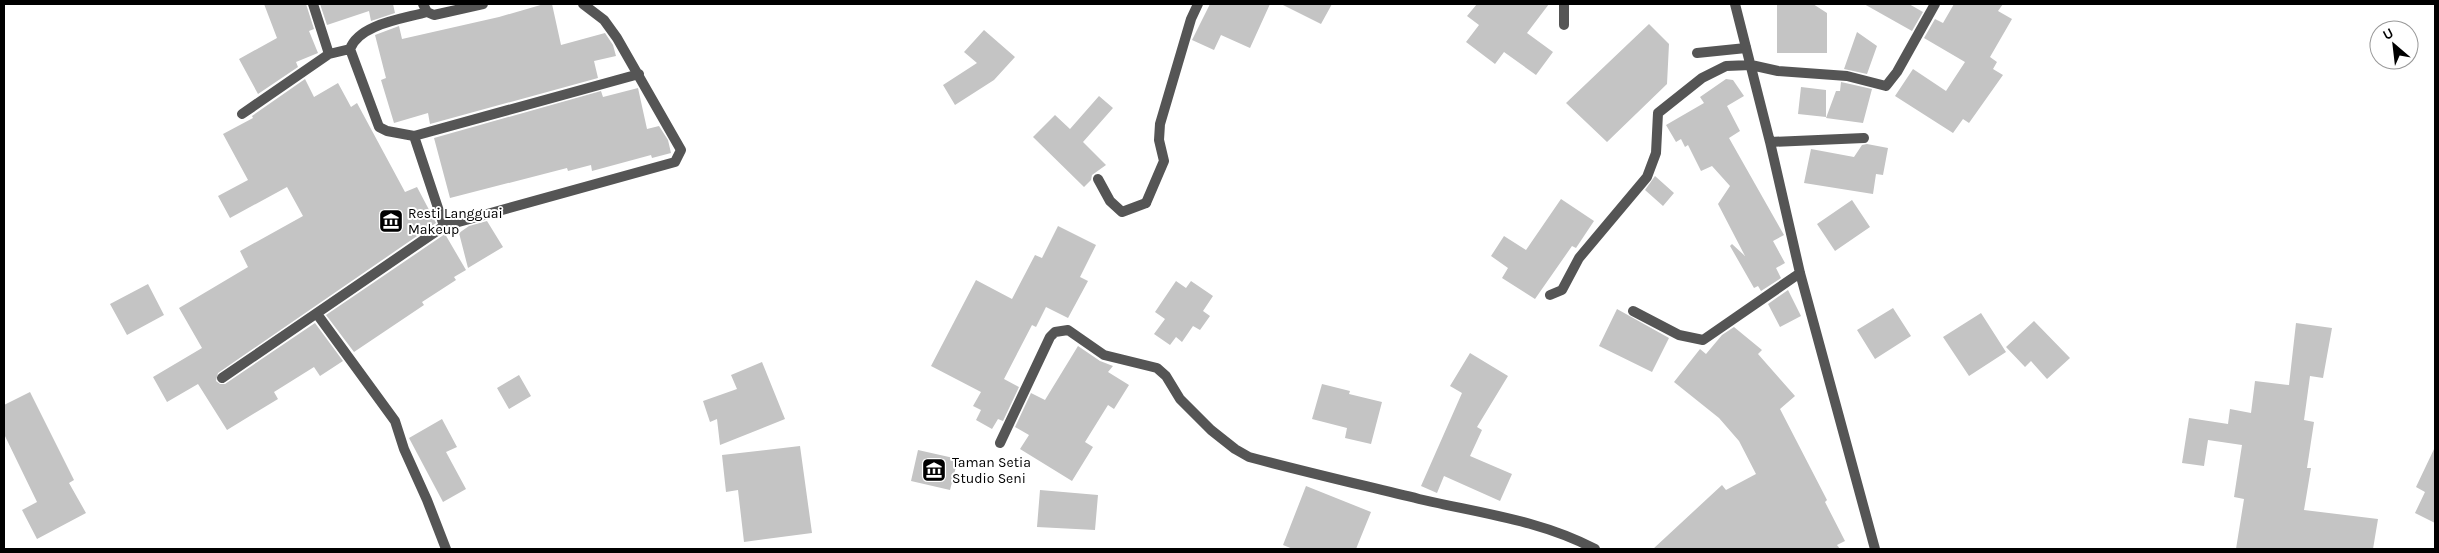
<svg xmlns="http://www.w3.org/2000/svg" width="2439" height="553" font-family="Karla,sans-serif">
  <rect width="100%" height="100%" fill="#fff"/>
  <!-- building -->
  <path fill="#c4c4c4" d="M 264,4 L 306,4 L 314,29 L 309,31 L 318,53 L 296,62 L 298,67 L 258,94 L 239,59 L 277,38 Z
    M 320,4 L 393,4 L 395,13 L 371,21 L 369,11 L 327,25 Z
    M 544,4 L 552,4 L 561,45 L 605,33 L 613,45 L 616,56 L 594,61 L 598,78 L 430,124 L 428,113 L 394,123 L 381,80 L 386,78 L 375,35 L 399,26 L 402,39 L 499,17 Z
    M 1210,4 L 1270,4 L 1250,48 L 1221,35 L 1214,50 L 1192,40 Z
    M 1281,4 L 1332,4 L 1321,24 Z
    M 1477,4 L 1549,4 L 1527,33 L 1553,52 L 1536,75 L 1504,52 L 1495,64 L 1466,42 L 1479,25 L 1467,16 Z
    M 1813,4 L 1827,13 L 1827,53 L 1777,53 L 1777,5 Z
    M 1864,4 L 1909,4 L 1923,12 L 1912,31 Z
    M 1954,4 L 2003,4 L 1998,11 L 2012,19 L 1990,57 L 1997,62 L 1993,69 L 2003,75 L 1969,123 L 1963,119 L 1953,133 L 1895,96 L 1913,69 L 1946,91 L 1965,62 L 1924,38 L 1935,19 L 1943,23 Z
    M 1649,24 L 1669,44 L 1667,84 L 1607,142 L 1566,103 Z
    M 984,30 L 1015,57 L 994,80 L 955,105 L 943,85 L 977,63 L 964,52 Z
    M 1857,32 L 1877,46 L 1867,74 L 1844,69 Z
    M 305,79 L 314,97 L 338,83 L 351,107 L 357,103 L 405,192 L 417,187 L 436,223 L 218,373 L 216,381 L 220,384 L 225,384 L 315,323 L 343,361 L 320,376 L 314,367 L 274,392 L 278,399 L 227,430 L 198,384 L 167,402 L 153,377 L 202,348 L 179,308 L 248,267 L 240,251 L 303,216 L 287,187 L 230,218 L 218,196 L 248,180 L 223,134 L 253,118 L 252,116 Z
    M 1726,79 L 1733,80 L 1744,96 L 1727,106 L 1740,131 L 1729,138 L 1784,235 L 1773,241 L 1785,263 L 1776,268 L 1781,278 L 1761,291 L 1758,286 L 1754,288 L 1730,246 L 1732,244 L 1745,256 L 1718,204 L 1730,186 L 1712,166 L 1701,171 L 1688,145 L 1685,147 L 1681,139 L 1676,142 L 1666,125 L 1704,103 L 1700,97 Z
    M 1841,82 L 1872,89 L 1863,123 L 1826,118 L 1836,91 L 1840,91 Z
    M 1801,87 L 1826,90 L 1826,117 L 1798,114 Z
    M 638,88 L 647,129 L 659,126 L 668,140 L 671,153 L 652,158 L 651,155 L 592,171 L 591,165 L 568,171 L 567,168 L 450,198 L 434,138 L 601,91 L 603,97 Z
    M 1099,96 L 1113,108 L 1083,142 L 1106,165 L 1092,175 L 1091,180 L 1084,187 L 1033,137 L 1055,115 L 1070,129 Z
    M 1867,144 L 1888,148 L 1883,175 L 1876,174 L 1873,194 L 1804,183 L 1811,149 L 1854,157 L 1862,145 Z
    M 1655,176 L 1674,193 L 1663,206 L 1645,190 Z
    M 1561,199 L 1594,221 L 1576,248 L 1572,246 L 1535,299 L 1502,278 L 1508,268 L 1491,256 L 1504,236 L 1526,250 Z
    M 1852,200 L 1870,227 L 1835,251 L 1817,224 Z
    M 487,221 L 503,247 L 468,268 L 459,233 L 469,226 Z
    M 1058,226 L 1096,245 L 1080,277 L 1088,281 L 1068,318 L 1046,307 L 1036,327 L 1032,325 L 1004,379 L 1019,387 L 1003,421 L 998,419 L 992,429 L 976,420 L 981,410 L 973,406 L 981,392 L 931,366 L 976,280 L 1012,299 L 1035,255 L 1042,258 Z
    M 445,234 L 466,270 L 454,277 L 456,280 L 422,302 L 424,305 L 354,352 L 326,315 Z
    M 1176,281 L 1186,288 L 1191,281 L 1213,296 L 1203,311 L 1210,316 L 1200,330 L 1193,326 L 1182,342 L 1176,337 L 1170,345 L 1154,334 L 1165,319 L 1155,312 Z
    M 148,284 L 164,315 L 127,335 L 110,304 Z
    M 1788,290 L 1801,316 L 1780,327 L 1768,304 Z
    M 1893,308 L 1911,336 L 1875,359 L 1857,330 Z
    M 1617,309 L 1669,338 L 1652,372 L 1599,346 Z
    M 1981,313 L 2006,352 L 1969,376 L 1943,337 Z
    M 2034,321 L 2070,358 L 2047,379 L 2031,361 L 2025,367 L 2006,347 Z
    M 2296,323 L 2332,328 L 2323,378 L 2310,376 L 2304,420 L 2314,422 L 2307,468 L 2311,468 L 2304,510 L 2378,519 L 2373,549 L 2236,549 L 2244,499 L 2234,497 L 2242,445 L 2208,440 L 2204,466 L 2182,463 L 2189,418 L 2228,424 L 2230,409 L 2251,413 L 2255,381 L 2289,385 Z
    M 1734,327 L 1762,350 L 1758,354 L 1795,396 L 1780,409 L 1827,500 L 1825,502 L 1845,541 L 1837,545 L 1840,549 L 1653,549 L 1722,485 L 1726,490 L 1756,474 L 1739,441 L 1719,418 L 1674,382 L 1700,349 L 1706,354 L 1722,335 Z
    M 1078,346 L 1100,361 L 1113,366 L 1108,372 L 1129,385 L 1114,409 L 1108,405 L 1085,442 L 1093,447 L 1072,481 L 1020,449 L 1029,435 L 1015,427 L 1031,393 L 1045,400 Z
    M 1470,353 L 1508,376 L 1477,427 L 1482,430 L 1470,456 L 1512,474 L 1500,501 L 1444,476 L 1437,493 L 1421,486 L 1462,393 L 1450,386 Z
    M 762,362 L 785,419 L 720,445 L 717,419 L 710,422 L 703,401 L 737,389 L 731,375 Z
    M 519,375 L 531,396 L 509,409 L 497,388 Z
    M 1322,384 L 1350,391 L 1349,394 L 1382,402 L 1371,444 L 1345,438 L 1347,428 L 1312,419 Z
    M 30,392 L 74,480 L 69,483 L 86,513 L 37,539 L 22,510 L 37,502 L 4,434 L 4,405 Z
    M 442,419 L 457,447 L 446,452 L 466,489 L 443,502 L 409,438 Z
    M 800,446 L 812,533 L 744,542 L 738,490 L 726,492 L 722,455 Z
    M 2435,447 L 2435,523 L 2415,513 L 2425,492 L 2416,487 Z
    M 918,450 L 958,459 L 950,490 L 911,481 Z
    M 1306,486 L 1371,512 L 1356,549 L 1293,549 L 1283,545 Z
    M 1040,490 L 1098,495 L 1095,530 L 1037,527 Z"/>
  <g fill="none" stroke-linecap="round" stroke-linejoin="round">
    <!-- lane -->
    <path stroke="#555" stroke-width="10" d="M 1697,53 L 1746,48
      M 1098,179 L 1110,201 L 1122,212 L 1146,203"/>
    <!-- street -->
    <path stroke="#555" stroke-width="10" d="M 313,4 L 329,54
      M 423,4 L 427,12 L 434,15 L 483,4
      M 1564,4 L 1564,25
      M 1735,4 L 1770,142 L 1800,273 L 1875,549
      M 427,12 C 403,19 359,24 350,49 L 379,127 L 387,131 L 414,136 L 444,226
      M 242,114 L 329,54 L 350,49
      M 414,136 L 639,74
      M 1770,142 L 1864,138
      M 1146,203 L 1164,161 L 1159,140 L 1160,124 L 1191,19 L 1198,4
      M 1550,295 L 1562,290 L 1579,258 L 1647,177 L 1656,153 L 1658,113 L 1702,78 L 1726,66 L 1751,65 L 1778,71 L 1847,76 L 1886,86 L 1897,72 L 1935,4
      M 1633,311 L 1679,335 L 1703,340 L 1800,273
      M 317,314 L 395,421 L 404,449 L 427,500 L 446,549
      M 222,378 L 444,226 L 675,162 L 681,150 L 617,38 L 604,20 L 583,4
      M 1000,443 L 1050,337 L 1055,332 L 1068,330 L 1104,355 L 1157,368 L 1166,376 L 1180,399 L 1211,430 L 1235,449 L 1249,457 C 1305,472 1362,485 1419,499 C 1479,513 1540,520 1595,549"/>
  </g>
  <!-- icons -->
  <defs>
    <symbol id="museum-square" viewBox="-11 -11 22 22"><rect x="-9" y="-9" width="18" height="18" rx="4" fill="#000" stroke="#fff"/><path d="M0-6L6-3V-2H-6V-3ZM-5-1h2V3h-2ZM-1-1h2V3h-2ZM3-1h2V3H3ZM-6 4H6V6H-6Z" fill="#fff"/></symbol>
  </defs>
  <g fill-rule="evenodd">
    <use href="#museum-square" x="377" y="207" width="28" height="28"/>
    <use href="#museum-square" x="920" y="456" width="28" height="28"/>
  </g>
  <g text-anchor="middle" dominant-baseline="central" stroke-width="4" stroke-linejoin="round" paint-order="stroke">
    <!-- poi labels -->
    <g font-size="14" fill="#000" stroke="#fff" text-anchor="start">
      <text x="408" y="213">Resti Langguai<tspan x="408" dy="16">Makeup</tspan></text>
      <text x="952" y="462">Taman Setia<tspan x="952" dy="16">Studio Seni</tspan></text>
    </g>
  </g>
  <!-- border -->
  <rect width="2439" height="553" fill="none" stroke="#000000" stroke-width="10"/>
  <!-- north arrow -->
  <g transform="translate(2394 45) rotate(332)"><circle r="24" fill="#ffffff" stroke="#999999"/>
  <path d="M0-4L9 19L0 12L-9 19Z" fill="#000000"/>
  <text y="-8" font-size="14" font-weight="bold" text-anchor="middle" fill="#000000">U</text>
  </g>
</svg>
